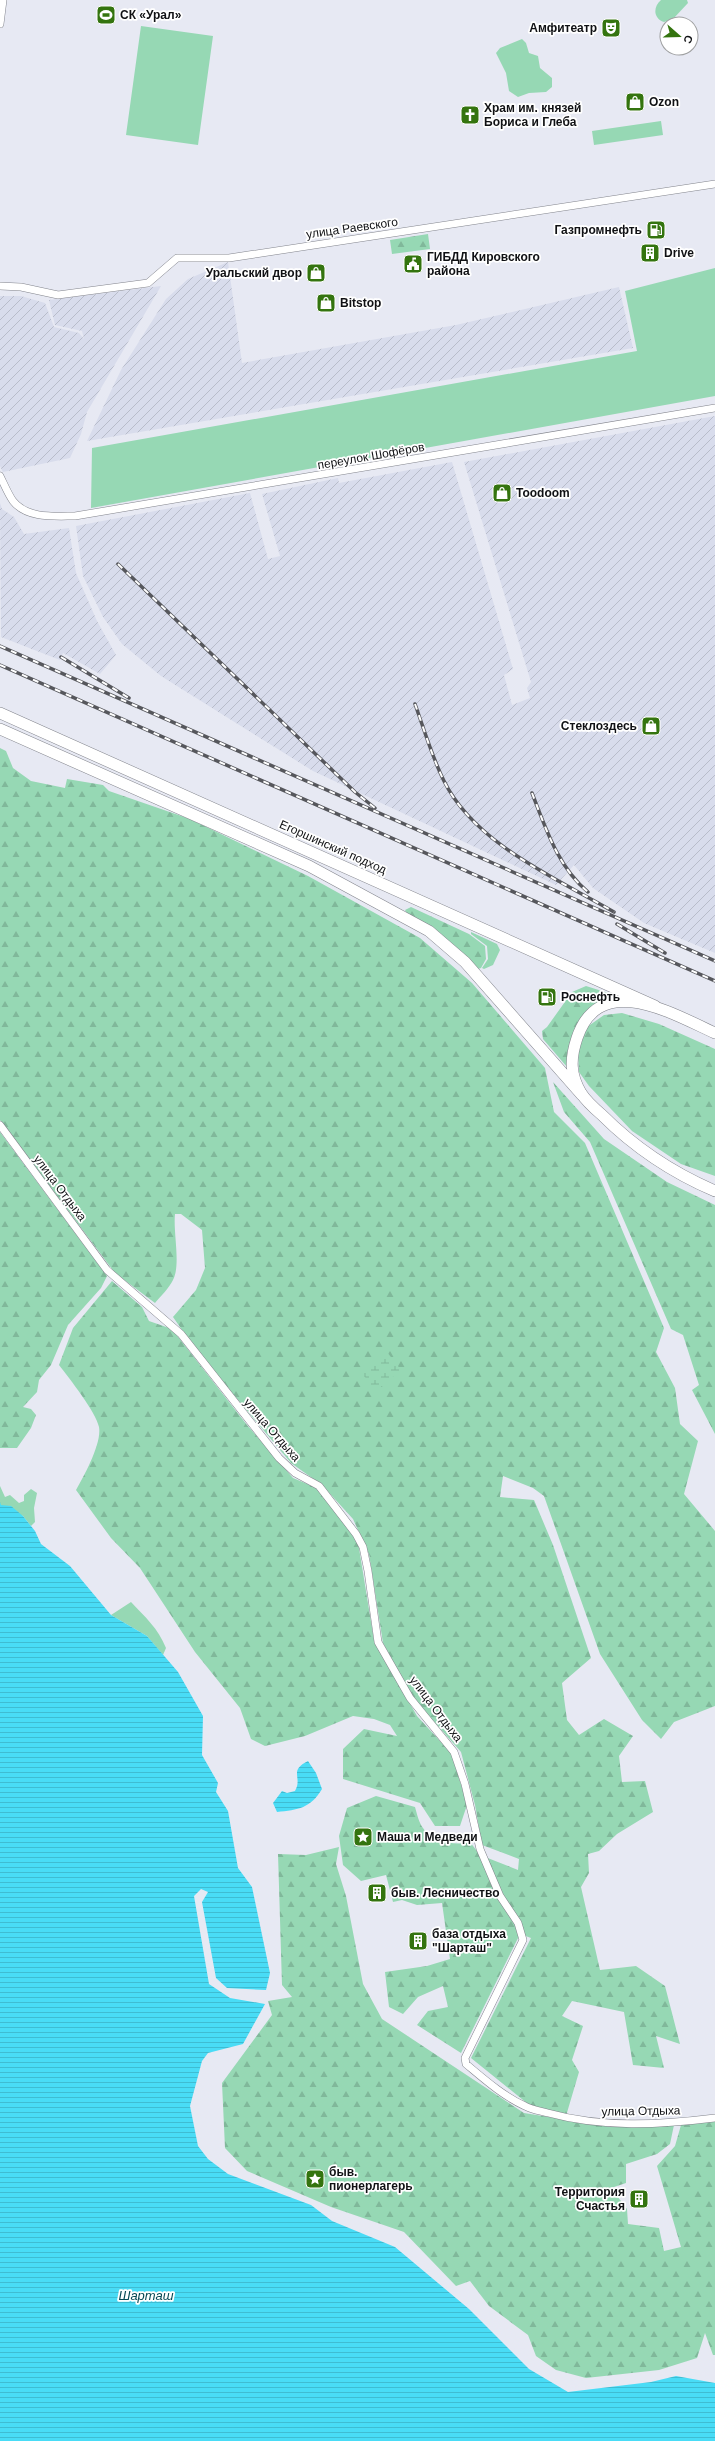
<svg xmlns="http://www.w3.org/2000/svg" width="715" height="2441" font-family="Arial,sans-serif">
  <defs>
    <pattern id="industrial-furrows" width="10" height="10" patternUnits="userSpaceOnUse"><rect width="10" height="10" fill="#d8dcec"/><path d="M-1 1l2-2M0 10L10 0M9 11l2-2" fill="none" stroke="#b8bcca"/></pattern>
    <pattern id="forest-firs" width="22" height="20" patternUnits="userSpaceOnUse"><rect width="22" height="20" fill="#96d8b4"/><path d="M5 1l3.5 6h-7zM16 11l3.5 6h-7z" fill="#80b89a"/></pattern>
    <pattern id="wetland-marsh" width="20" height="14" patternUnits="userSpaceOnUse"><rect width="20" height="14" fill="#96d8b4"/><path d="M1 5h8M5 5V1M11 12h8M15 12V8" fill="none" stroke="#80b89a"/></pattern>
    <pattern id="water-rules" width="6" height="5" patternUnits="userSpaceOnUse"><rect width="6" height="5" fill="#49dcf6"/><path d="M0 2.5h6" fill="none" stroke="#3fbcd2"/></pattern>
  </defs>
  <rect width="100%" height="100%" fill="#e7e9f3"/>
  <!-- industrial -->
  <path fill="url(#industrial-furrows)" d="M 228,262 L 242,363 L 456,325 L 619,287 L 633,348 L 87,441 L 121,370 L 166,299 L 188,279 Z
    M 161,286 L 87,412 L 81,434 L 70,458 L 3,472 L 0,466 L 0,296 L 21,296 L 45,303 L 54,327 L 79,333 L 84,339 L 82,331 L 55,325 L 49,300 Z
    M 715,416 L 715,953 L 644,923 L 593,888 L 574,865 L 556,885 L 313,771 L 161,676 L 122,644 L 103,617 L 83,576 L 76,526 L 250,493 L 268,559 L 280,556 L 262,494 L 338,478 L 339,483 L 452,462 L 513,669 L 504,675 L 512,705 L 530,698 L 527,688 L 531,682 L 464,462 Z
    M 0,503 L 2,509 L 14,517 L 24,534 L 69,528 L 76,573 L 97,621 L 116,655 L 100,674 L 63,653 L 60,660 L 1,637 Z"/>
  <!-- green -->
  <path fill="#96d8b4" d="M 661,0 L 687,0 L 688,3 L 673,19 L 664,22 C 653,18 653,7 661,0 Z
    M 141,26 L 213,36 L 198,145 L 126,135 Z
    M 522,39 L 526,43 L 529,53 L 538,56 L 540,68 L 552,78 L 552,87 L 546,92 L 529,93 L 518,97 L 509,91 L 506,73 L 496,53 L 500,48 Z
    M 661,121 L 663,135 L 594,145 L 592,131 Z
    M 715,268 L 715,396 L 91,508 L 92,448 L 637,351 L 625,291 Z
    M 471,932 L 497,944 L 500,950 L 493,965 L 484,969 L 482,968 L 488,959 L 487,946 L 471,934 Z
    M 0,1486 L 5,1497 L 10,1495 L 19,1503 L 24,1501 L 24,1495 L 31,1489 L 37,1493 L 34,1508 L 35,1522 L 31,1526 L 23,1516 L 0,1505 Z
    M 131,1602 C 145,1617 158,1628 166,1648 L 163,1655 L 147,1636 L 111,1615 Z"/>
  <!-- forest -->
  <path fill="url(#forest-firs)" d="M 428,234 L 430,249 L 392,254 L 390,240 Z
    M 0,748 L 6,751 L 13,768 L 31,781 L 65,788 L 67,779 L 103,785 L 109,791 L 190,819 L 308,876 L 420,938 L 472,983 L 545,1068 L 554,1112 L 585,1143 L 664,1328 L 656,1352 L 675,1388 L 680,1424 L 698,1441 L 684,1494 L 715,1531 L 715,1706 L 674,1722 L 661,1739 L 642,1720 L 600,1654 L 544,1496 L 533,1488 L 503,1476 L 500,1497 L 534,1500 L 553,1545 L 591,1658 L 562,1683 L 567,1720 L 579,1735 L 604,1719 L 633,1736 L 619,1756 L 622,1782 L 645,1781 L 653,1812 L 617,1834 L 599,1851 L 588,1854 L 589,1873 L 581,1887 L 600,1970 L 636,1966 L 665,1986 L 680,2044 L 656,2036 L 664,2068 L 633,2065 L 624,2012 L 572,2001 L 562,2016 L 583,2026 L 572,2060 L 579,2072 L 566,2116 L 528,2104 L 471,2058 L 531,1938 L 520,1934 L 461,2053 L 417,2025 L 428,2011 L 448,2007 L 443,1986 L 418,1997 L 403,2014 L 389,2007 L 385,1972 L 427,1966 L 450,1959 L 442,1903 L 417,1905 L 402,1900 L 393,1902 L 386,1875 L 361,1881 L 343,1865 L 339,1836 L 347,1808 L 376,1796 L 415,1807 C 417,1814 419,1823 423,1828 C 431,1842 456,1846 470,1842 L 480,1855 L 518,1870 L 519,1859 L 482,1845 L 475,1805 L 461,1752 L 413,1698 L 383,1643 L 369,1554 L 353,1519 L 322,1485 L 291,1463 L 196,1350 L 173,1317 L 196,1290 L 205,1268 L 202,1230 L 181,1214 L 175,1214 C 173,1233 181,1265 173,1280 C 169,1288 161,1296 155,1303 L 115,1273 L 0,1120 Z
    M 411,907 L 469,934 L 485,946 L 486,959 L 481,968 L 478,969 L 455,948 L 408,915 L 405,910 Z
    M 586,986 L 618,996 L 605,1001 L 567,1057 L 567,1067 L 543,1039 L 542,1031 L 547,1027 L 572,992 Z
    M 622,1013 L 659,1024 L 715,1049 L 715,1176 L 681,1164 L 632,1131 L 589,1086 L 579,1072 L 578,1052 L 587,1027 L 604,1015 Z
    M 553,1082 L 604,1139 L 667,1182 L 715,1205 L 715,1434 L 692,1390 L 699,1385 L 683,1335 L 671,1329 L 590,1142 L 564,1112 Z
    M 0,1132 L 107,1276 L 101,1288 L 68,1325 L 51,1365 L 39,1380 L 37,1392 L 23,1407 L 31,1409 L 36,1415 L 31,1428 L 17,1448 L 0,1448 Z
    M 112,1281 L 142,1307 L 149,1321 L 172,1329 L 247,1425 L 293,1478 L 317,1488 L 358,1542 L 374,1640 L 417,1716 L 452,1754 L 467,1805 L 460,1826 L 435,1826 L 420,1803 L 343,1779 L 343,1749 L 364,1729 L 397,1736 L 390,1725 L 374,1719 L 353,1716 L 305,1736 L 265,1746 L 251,1739 L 240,1708 L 195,1652 L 140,1568 L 111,1538 L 76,1490 C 84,1476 102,1443 99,1427 C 96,1412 69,1378 59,1365 L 73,1328 Z
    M 339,1847 L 336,1864 L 346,1896 L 363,1984 L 382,2019 L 524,2113 L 611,2127 L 674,2125 L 670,2144 L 657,2154 L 626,2164 L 626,2183 L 611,2188 L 627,2209 L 628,2224 L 659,2228 L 664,2251 L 681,2247 L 657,2166 L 675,2146 L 681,2125 L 715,2121 L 715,2355 L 713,2355 L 705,2333 L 697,2358 L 659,2370 L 586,2378 L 556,2370 L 536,2356 L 528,2335 L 489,2306 L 470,2281 L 456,2286 L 404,2232 L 331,2207 L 247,2171 L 225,2148 L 222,2083 L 272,2015 L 268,2001 L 292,1997 L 282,1985 L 278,1854 L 306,1855 Z"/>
  <!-- wetland -->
  <path fill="url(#wetland-marsh)" d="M 387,1352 L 401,1370 L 376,1391 L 360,1371 Z"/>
  <!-- water -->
  <path fill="url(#water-rules)" d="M 0,1502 L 1,1505 L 11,1506 L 23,1516 L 35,1531 L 41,1544 L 70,1566 L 111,1615 L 147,1636 L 178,1672 L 203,1716 L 202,1755 L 218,1783 L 216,1792 L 228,1811 L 238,1868 L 252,1887 L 270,1973 L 266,1990 L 227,1988 L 216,1978 L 202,1902 L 208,1892 L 201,1889 L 194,1896 L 209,1984 L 230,1998 L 265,2004 L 243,2044 L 208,2053 L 202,2061 L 190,2106 L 198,2146 L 208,2159 L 228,2174 L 311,2205 L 332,2221 L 395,2247 L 469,2309 L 529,2369 L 568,2392 L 651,2382 L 676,2376 L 715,2383 L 715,2441 L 0,2441 Z
    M 308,1761 L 316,1773 L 322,1789 C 311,1808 298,1810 277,1812 L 273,1803 L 282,1791 L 287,1793 L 295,1791 C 303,1777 288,1771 308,1761 Z"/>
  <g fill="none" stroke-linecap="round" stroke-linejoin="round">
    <defs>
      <path id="street" d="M 0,24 L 3,0
        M 0,286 L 21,287 L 58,295 L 148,283 L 177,258 L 229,258 L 715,184
        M 0,476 C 4,484 8,494 13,501 C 27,519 55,516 75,516 L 715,408
        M 0,1125 L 107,1270 L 181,1334 L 279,1458 L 295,1473 L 319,1486 L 356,1534 L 363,1547 L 368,1571 L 378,1642 L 410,1698 L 454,1752 L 465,1784 L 480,1849 L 500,1896 L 518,1923 L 523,1940 L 465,2058 L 466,2064 C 484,2079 503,2096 525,2106 C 532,2110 541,2111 548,2113 C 603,2128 659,2125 715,2118"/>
      <path id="primary" d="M 0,713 L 655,1006
        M 0,729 L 309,866 L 429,931 L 465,962 L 582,1095
        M 715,1033 C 673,1014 600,970 577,1038 C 570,1059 570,1074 581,1093 C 586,1101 595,1109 602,1115 C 634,1147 673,1173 715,1191"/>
    </defs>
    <!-- street casing -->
    <use href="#street" stroke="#82848c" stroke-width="8"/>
    <!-- primary casing -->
    <use href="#primary" stroke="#82848c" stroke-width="12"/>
    <!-- street -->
    <use href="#street" stroke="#fff" stroke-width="7"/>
    <!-- primary -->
    <use href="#primary" stroke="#fff" stroke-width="11"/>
    <defs>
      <path id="rail" d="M 118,564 L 355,792 L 375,808
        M 0,646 L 715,961
        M 61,657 L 129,698
        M 0,665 L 715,981
        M 415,704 C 424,729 432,757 444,781 C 475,844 556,878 614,912
        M 532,793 C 546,829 558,867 588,892
        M 617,924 L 665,953"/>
    </defs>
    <!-- rail casing -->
    <use href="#rail" stroke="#56575c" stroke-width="3.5"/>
    <!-- rail -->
    <use href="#rail" stroke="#fff" stroke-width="2" stroke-dasharray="6" stroke-linecap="butt"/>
  </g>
  <!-- icons -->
  <defs>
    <symbol id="stadium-square" viewBox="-11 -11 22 22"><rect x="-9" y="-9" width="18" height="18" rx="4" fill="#34740f" stroke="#fff"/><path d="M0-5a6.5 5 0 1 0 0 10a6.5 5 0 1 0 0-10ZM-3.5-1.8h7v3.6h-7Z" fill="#fff"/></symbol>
    <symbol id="theatre-square" viewBox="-11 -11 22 22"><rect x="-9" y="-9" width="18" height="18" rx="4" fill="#34740f" stroke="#fff"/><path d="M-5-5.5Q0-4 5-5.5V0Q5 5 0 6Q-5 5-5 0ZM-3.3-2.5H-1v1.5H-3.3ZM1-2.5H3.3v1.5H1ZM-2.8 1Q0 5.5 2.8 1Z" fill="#fff"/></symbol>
    <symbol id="shop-square" viewBox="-11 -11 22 22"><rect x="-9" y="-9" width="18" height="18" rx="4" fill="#34740f" stroke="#fff"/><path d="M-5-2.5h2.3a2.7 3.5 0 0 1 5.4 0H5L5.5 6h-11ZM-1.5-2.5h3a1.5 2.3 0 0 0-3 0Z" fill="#fff"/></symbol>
    <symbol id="church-square" viewBox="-11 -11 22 22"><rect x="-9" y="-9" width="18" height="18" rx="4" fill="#34740f" stroke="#fff"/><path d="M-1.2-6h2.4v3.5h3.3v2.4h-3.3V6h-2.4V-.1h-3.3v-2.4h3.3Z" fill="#fff"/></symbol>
    <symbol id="fuel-square" viewBox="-11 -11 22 22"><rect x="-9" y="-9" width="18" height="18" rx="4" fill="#34740f" stroke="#fff"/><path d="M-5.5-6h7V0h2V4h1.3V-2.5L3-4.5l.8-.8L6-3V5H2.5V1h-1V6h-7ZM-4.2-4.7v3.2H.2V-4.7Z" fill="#fff"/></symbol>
    <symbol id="building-square" viewBox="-11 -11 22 22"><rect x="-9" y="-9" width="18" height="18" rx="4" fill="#34740f" stroke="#fff"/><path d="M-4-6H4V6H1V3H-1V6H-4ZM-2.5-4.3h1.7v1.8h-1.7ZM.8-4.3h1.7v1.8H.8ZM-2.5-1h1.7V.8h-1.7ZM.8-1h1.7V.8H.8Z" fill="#fff"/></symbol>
    <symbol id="civic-square" viewBox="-11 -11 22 22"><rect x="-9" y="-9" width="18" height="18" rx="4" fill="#34740f" stroke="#fff"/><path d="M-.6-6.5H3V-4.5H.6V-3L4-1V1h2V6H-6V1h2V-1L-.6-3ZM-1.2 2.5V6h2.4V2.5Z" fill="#fff"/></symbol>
    <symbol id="sight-square" viewBox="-11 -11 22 22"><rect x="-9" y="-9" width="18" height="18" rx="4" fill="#34740f" stroke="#fff"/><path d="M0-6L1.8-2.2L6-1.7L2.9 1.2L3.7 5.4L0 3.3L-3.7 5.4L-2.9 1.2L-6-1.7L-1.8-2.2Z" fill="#fff"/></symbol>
  </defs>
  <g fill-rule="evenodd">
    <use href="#stadium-square" x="95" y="4" width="22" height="22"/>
    <use href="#theatre-square" x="600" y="17" width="22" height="22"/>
    <use href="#shop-square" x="624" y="91" width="22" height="22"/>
    <use href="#church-square" x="459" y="104" width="22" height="22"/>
    <use href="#fuel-square" x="645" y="219" width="22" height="22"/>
    <use href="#building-square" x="639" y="242" width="22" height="22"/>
    <use href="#civic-square" x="402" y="253" width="22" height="22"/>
    <use href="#shop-square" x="305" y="262" width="22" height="22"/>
    <use href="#shop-square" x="315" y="292" width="22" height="22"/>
    <use href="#shop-square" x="491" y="482" width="22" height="22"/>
    <use href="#shop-square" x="640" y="715" width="22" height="22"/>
    <use href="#fuel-square" x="536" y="986" width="22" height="22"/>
    <use href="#sight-square" x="352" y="1826" width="22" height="22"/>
    <use href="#building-square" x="366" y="1882" width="22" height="22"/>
    <use href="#building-square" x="407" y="1930" width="22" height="22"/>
    <use href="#sight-square" x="304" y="2168" width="22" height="22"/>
    <use href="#building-square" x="628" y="2188" width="22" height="22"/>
  </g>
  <g text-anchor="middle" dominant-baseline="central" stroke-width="3.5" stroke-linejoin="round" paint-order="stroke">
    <!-- poi labels -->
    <g font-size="12" font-weight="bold" fill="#101114" stroke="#fff" text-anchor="start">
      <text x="120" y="15">СК «Урал»</text>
      <text x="597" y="28" text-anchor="end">Амфитеатр</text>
      <text x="649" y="102">Ozon</text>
      <text x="484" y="108">Храм им. князей<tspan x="484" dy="14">Бориса и Глеба</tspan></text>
      <text x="642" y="230" text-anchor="end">Газпромнефть</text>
      <text x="664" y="253">Drive</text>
      <text x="427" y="257">ГИБДД Кировского<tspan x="427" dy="14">района</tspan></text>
      <text x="302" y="273" text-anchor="end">Уральский двор</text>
      <text x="340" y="303">Bitstop</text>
      <text x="516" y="493">Toodoom</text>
      <text x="637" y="726" text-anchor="end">Стеклоздесь</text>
      <text x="561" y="997">Роснефть</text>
      <text x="377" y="1837">Маша и Медведи</text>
      <text x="391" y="1893">быв. Лесничество</text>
      <text x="432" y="1934">база отдыха<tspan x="432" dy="14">"Шарташ"</tspan></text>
      <text x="329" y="2172">быв.<tspan x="329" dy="14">пионерлагерь</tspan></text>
      <text x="625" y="2192" text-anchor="end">Территория<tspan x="625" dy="14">Счастья</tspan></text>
    </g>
    <!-- street labels -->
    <g font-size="12" fill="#101114" stroke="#fff">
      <text transform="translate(352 228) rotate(-8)">улица Раевского</text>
      <text transform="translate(371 456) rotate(-10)">переулок Шофёров</text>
      <text transform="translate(333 847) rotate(24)">Егоршинский подход</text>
      <text transform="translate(60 1188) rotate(53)">улица Отдыха</text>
      <text transform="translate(272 1430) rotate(49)">улица Отдыха</text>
      <text transform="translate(436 1709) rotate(53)">улица Отдыха</text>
      <text transform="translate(641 2111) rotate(-1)">улица Отдыха</text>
    </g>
    <!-- water labels -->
    <g font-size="13" font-style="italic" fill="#074954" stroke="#fff">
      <text x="146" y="2295">Шарташ</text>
    </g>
  </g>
  <!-- north arrow -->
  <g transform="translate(679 36) rotate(110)"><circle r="19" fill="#ffffff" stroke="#9fa0a1"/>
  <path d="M0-3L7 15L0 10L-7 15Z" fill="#34740f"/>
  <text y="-6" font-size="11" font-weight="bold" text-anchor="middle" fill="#101114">С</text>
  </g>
</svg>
